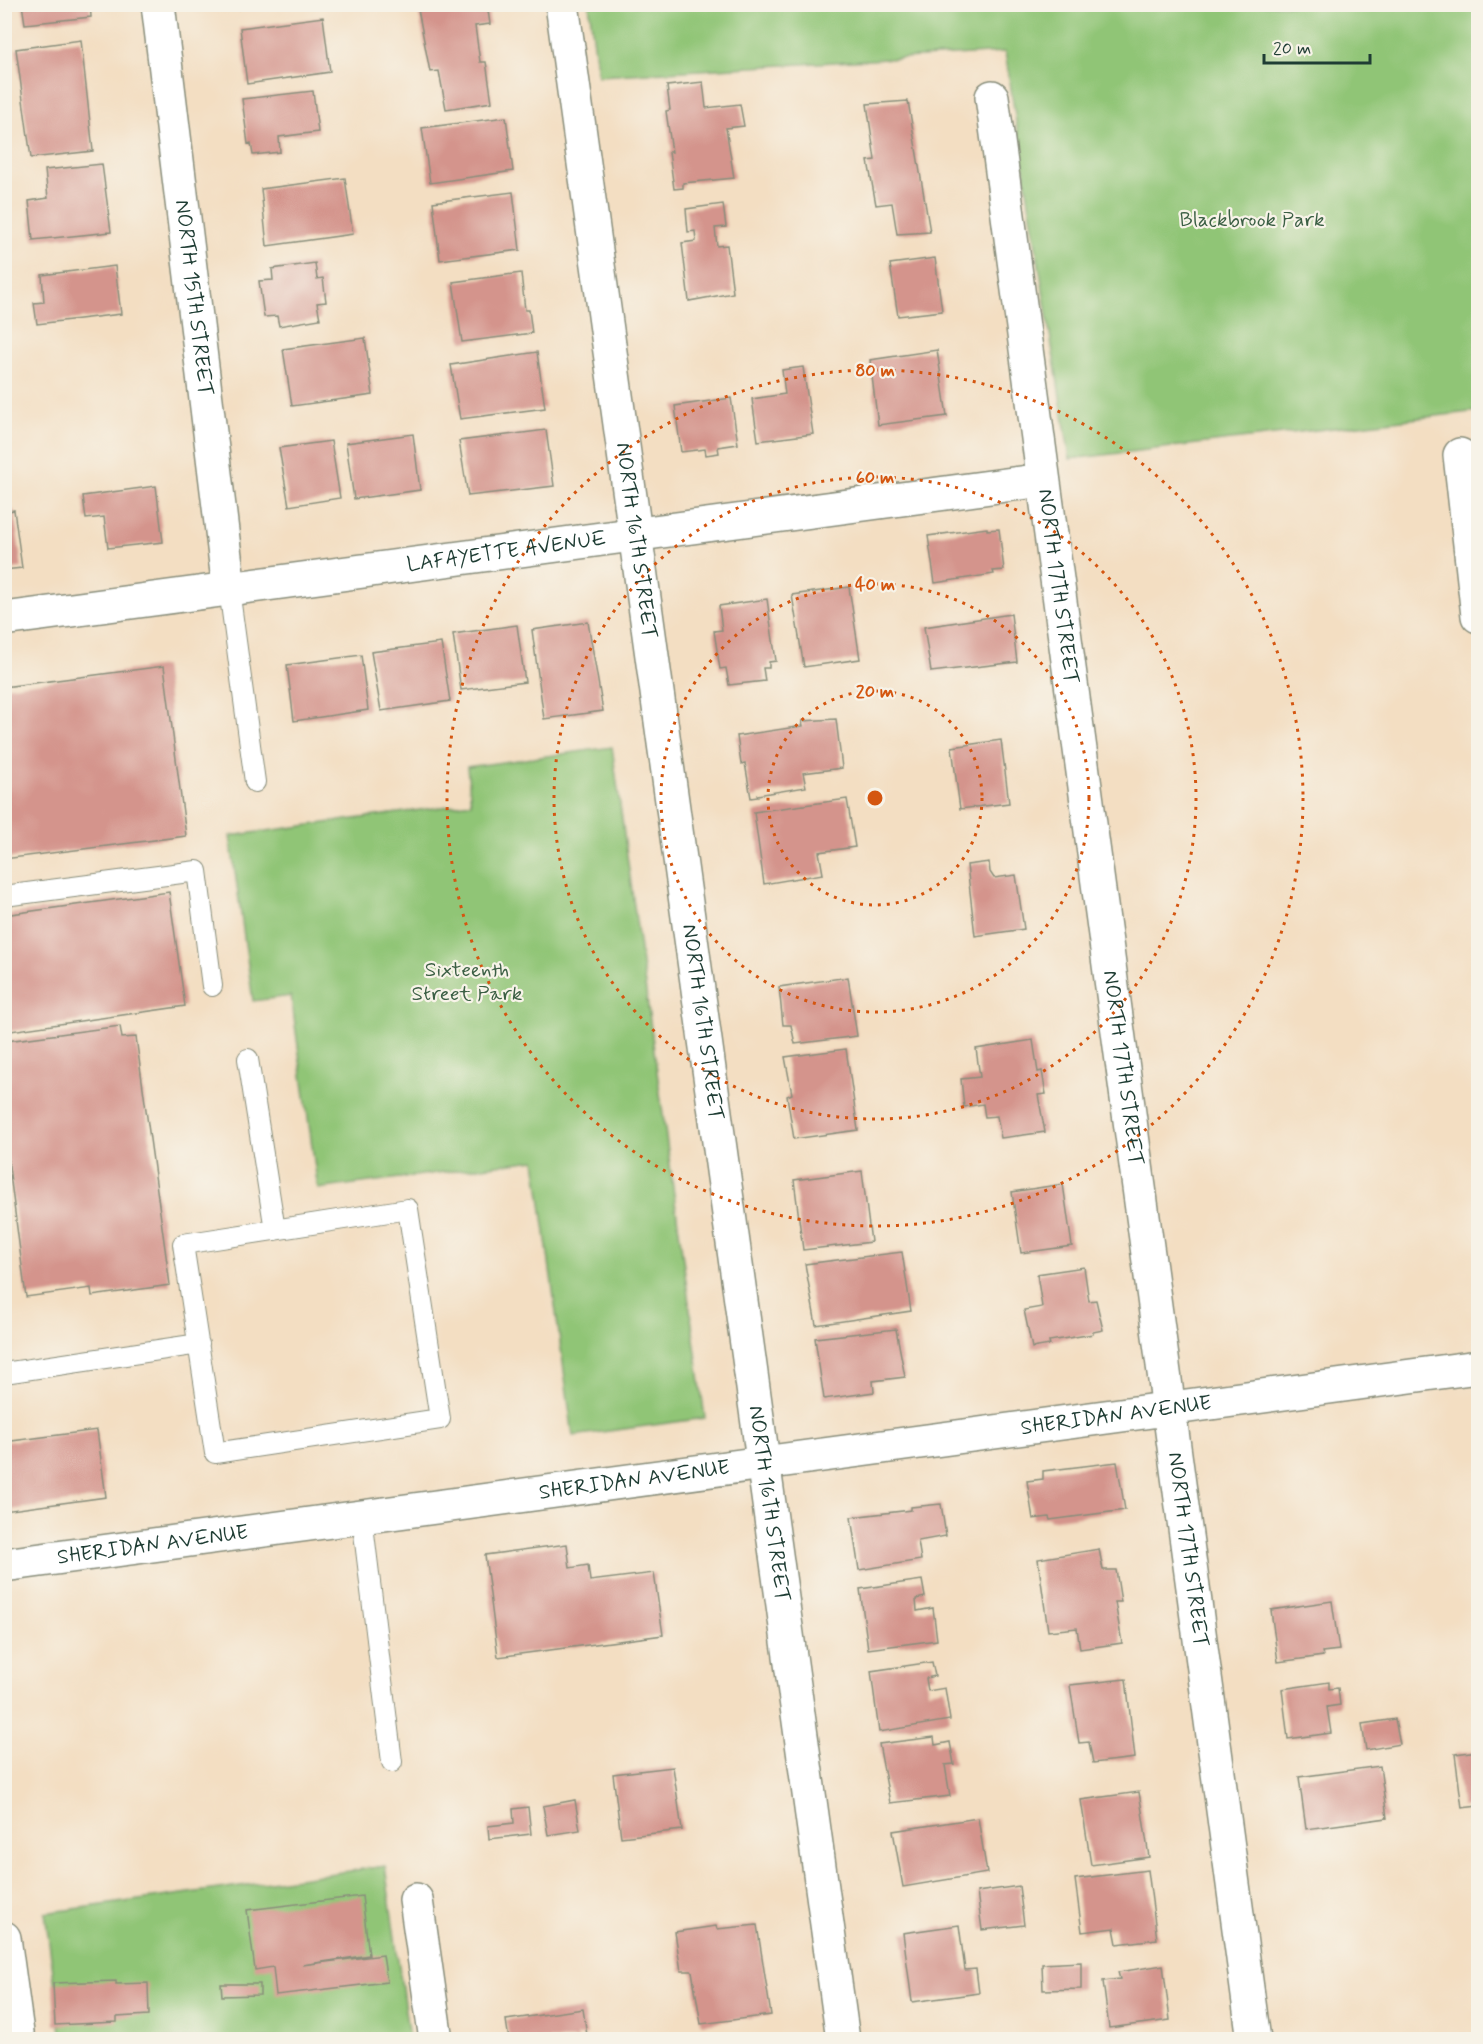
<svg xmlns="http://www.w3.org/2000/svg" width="1483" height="2044" font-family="Mynerve,sans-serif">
  <rect width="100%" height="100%" fill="#f7f3e8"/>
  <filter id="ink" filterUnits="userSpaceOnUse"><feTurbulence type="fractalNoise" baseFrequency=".0167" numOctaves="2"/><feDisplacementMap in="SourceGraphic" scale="12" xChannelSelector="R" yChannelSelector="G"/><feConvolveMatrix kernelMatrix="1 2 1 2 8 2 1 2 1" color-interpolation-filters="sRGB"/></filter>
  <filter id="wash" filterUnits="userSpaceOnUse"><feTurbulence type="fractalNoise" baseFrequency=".008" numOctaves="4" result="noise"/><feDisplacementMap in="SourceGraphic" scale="24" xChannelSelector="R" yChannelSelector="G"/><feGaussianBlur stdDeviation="1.35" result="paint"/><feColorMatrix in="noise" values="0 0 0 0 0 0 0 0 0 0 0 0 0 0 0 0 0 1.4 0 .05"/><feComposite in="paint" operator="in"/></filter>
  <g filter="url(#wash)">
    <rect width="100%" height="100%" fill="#f3dec2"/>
    <!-- green -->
    <path fill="#90c576" stroke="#588155" stroke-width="1.5" d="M 589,5 L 1478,5 L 1478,411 L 1070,459 L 1005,52 L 598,76 Z
      M 612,747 L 705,1418 L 573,1436 L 535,1160 L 318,1189 L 291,996 L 253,1001 L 230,836 L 471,803 L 467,767 Z
      M 385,1866 L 409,2039 L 62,2039 L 45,1913 Z"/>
    <g id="blocks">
      <!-- building -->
      <path fill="#d4948c" d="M 22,4 L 90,4 L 91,17 L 25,24 Z
        M 235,4 L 263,4 L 263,6 L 236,10 Z
        M 417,4 L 487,4 L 490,24 L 475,26 L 480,62 L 486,62 L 492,102 L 446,109 L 439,71 L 430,72 Z
        M 323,17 L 330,72 L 247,84 L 240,28 Z
        M 81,40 L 93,151 L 31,158 L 16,49 Z
        M 703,82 L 706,108 L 740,104 L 744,126 L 726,128 L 734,178 L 683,183 L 683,188 L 674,189 L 669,152 L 672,152 L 666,111 L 670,110 L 667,86 Z
        M 313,91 L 318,132 L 279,137 L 280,152 L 253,155 L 251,143 L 248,144 L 242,99 Z
        M 908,101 L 930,232 L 897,234 L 892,203 L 876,205 L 868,161 L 875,160 L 867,104 Z
        M 506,117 L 513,171 L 430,183 L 422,128 Z
        M 102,164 L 111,232 L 33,240 L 29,201 L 48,198 L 45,170 Z
        M 345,178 L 353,234 L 267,246 L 261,189 Z
        M 513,192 L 520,250 L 440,260 L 433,202 Z
        M 723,204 L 726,227 L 715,228 L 717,246 L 727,245 L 733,293 L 689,301 L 682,243 L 696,241 L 695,231 L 688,232 L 686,209 Z
        M 935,258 L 942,311 L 898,316 L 890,264 Z
        M 315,263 L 317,279 L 323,278 L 326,302 L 317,303 L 320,319 L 279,326 L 277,316 L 264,317 L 259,281 L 273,280 L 272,269 Z
        M 115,266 L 121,314 L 37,324 L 34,303 L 44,302 L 42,275 Z
        M 521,273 L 525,310 L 529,310 L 532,333 L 462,342 L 453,282 Z
        M 365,338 L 373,395 L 292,406 L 283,349 Z
        M 937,350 L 947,416 L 878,425 L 870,360 Z
        M 537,352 L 545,408 L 460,419 L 451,365 Z
        M 803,367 L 813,434 L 758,441 L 752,399 L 785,394 L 782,370 Z
        M 731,398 L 738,444 L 718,447 L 719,453 L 706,455 L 705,449 L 681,452 L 675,406 Z
        M 546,430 L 554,486 L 468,496 L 459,441 Z
        M 413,434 L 420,490 L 354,499 L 346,443 Z
        M 331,441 L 340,498 L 289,506 L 279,448 Z
        M 156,486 L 163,542 L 108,548 L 104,517 L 86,519 L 83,496 Z
        M 14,510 L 22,568 L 4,570 L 4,512 Z
        M 987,528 L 987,530 L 999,529 L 1004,570 L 993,571 L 994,574 L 935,583 L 928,536 Z
        M 849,587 L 860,659 L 804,667 L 792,595 Z
        M 767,599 L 776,661 L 769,662 L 769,668 L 763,668 L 765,681 L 729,685 L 726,668 L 720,669 L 714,631 L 722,630 L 719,606 Z
        M 1011,614 L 1017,662 L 931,672 L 924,627 Z
        M 588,622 L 603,711 L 544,719 L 532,630 Z
        M 517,625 L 525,682 L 461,690 L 453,634 Z
        M 441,643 L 450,701 L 381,711 L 371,652 Z
        M 361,655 L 368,710 L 294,721 L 287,665 Z
        M 164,666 L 186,836 L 4,859 L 4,687 Z
        M 836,719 L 842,768 L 803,773 L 806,787 L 757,795 L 758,797 L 751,798 L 745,763 L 741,764 L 737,736 L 803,726 L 802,721 Z
        M 1001,740 L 1009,803 L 960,809 L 952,747 Z
        M 847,799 L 855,847 L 819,852 L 823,874 L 764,884 L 754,812 Z
        M 989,862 L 990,872 L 994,878 L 1016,875 L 1024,929 L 975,936 L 967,865 Z
        M 169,892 L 185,1006 L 4,1032 L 4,915 Z
        M 848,977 L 857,1036 L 795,1044 L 791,1025 L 783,1025 L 779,987 Z
        M 120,1026 L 122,1038 L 136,1037 L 170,1285 L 92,1296 L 91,1288 L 26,1297 L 8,1159 L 4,1159 L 4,1054 L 8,1054 L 7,1041 Z
        M 1033,1040 L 1038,1072 L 1042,1071 L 1046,1094 L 1038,1095 L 1045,1132 L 1001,1138 L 997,1116 L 985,1117 L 983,1104 L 964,1107 L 961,1079 L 980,1077 L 976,1049 Z
        M 846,1049 L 858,1130 L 794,1139 L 787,1096 L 792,1094 L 785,1057 Z
        M 862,1171 L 871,1242 L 803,1250 L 794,1180 Z
        M 1063,1184 L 1072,1246 L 1021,1253 L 1012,1192 Z
        M 902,1252 L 911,1311 L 816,1325 L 805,1264 Z
        M 1084,1267 L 1089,1301 L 1096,1300 L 1103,1330 L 1093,1332 L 1093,1334 L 1049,1341 L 1050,1345 L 1032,1348 L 1024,1310 L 1042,1307 L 1037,1274 Z
        M 896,1329 L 905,1377 L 873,1381 L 874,1392 L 824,1399 L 815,1338 Z
        M 97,1430 L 106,1497 L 4,1511 L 4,1442 Z
        M 1117,1462 L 1125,1510 L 1050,1520 L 1049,1517 L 1033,1519 L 1027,1481 L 1043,1479 L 1043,1471 Z
        M 941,1504 L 946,1536 L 918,1541 L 921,1560 L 859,1570 L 851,1517 L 911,1510 L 911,1507 Z
        M 567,1544 L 570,1568 L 588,1565 L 590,1581 L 654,1573 L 663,1635 L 498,1657 L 485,1555 Z
        M 1099,1549 L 1103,1570 L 1116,1570 L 1121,1602 L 1115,1602 L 1122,1643 L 1080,1649 L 1077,1628 L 1048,1631 L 1038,1559 Z
        M 922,1580 L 925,1597 L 916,1599 L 917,1611 L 933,1608 L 937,1640 L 868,1649 L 860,1589 Z
        M 1332,1601 L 1339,1650 L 1322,1652 L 1323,1656 L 1278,1662 L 1271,1610 Z
        M 932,1662 L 935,1676 L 926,1678 L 928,1691 L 945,1688 L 950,1720 L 879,1732 L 871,1671 Z
        M 1126,1679 L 1135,1758 L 1093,1763 L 1089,1742 L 1079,1743 L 1070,1685 Z
        M 1329,1682 L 1329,1689 L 1338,1688 L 1340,1705 L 1327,1707 L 1331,1733 L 1288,1739 L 1282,1689 Z
        M 1395,1719 L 1400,1744 L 1366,1750 L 1362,1724 Z
        M 934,1737 L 935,1745 L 950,1742 L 954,1764 L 945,1765 L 950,1796 L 890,1803 L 879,1744 Z
        M 1478,1751 L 1478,1806 L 1462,1808 L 1455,1754 Z
        M 1380,1766 L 1387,1818 L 1306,1829 L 1299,1777 Z
        M 673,1767 L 682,1830 L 621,1837 L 613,1774 Z
        M 1139,1792 L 1149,1857 L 1091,1865 L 1081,1800 Z
        M 575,1800 L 580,1830 L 548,1835 L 543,1806 Z
        M 528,1807 L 531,1834 L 489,1839 L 488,1826 L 514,1823 L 513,1809 Z
        M 978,1818 L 987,1873 L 903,1887 L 893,1831 Z
        M 1148,1870 L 1157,1939 L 1117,1944 L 1114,1928 L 1082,1932 L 1075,1879 Z
        M 1019,1886 L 1024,1925 L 982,1930 L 977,1892 Z
        M 362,1896 L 369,1955 L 302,1965 L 383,1955 L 387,1982 L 276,1995 L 273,1967 L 255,1970 L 247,1910 Z
        M 757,1925 L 771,2015 L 701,2024 L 692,1971 L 681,1971 L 675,1932 L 716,1926 L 717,1929 Z
        M 959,1925 L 965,1970 L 976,1969 L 979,1993 L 912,2002 L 903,1933 Z
        M 1081,1962 L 1081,1989 L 1043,1990 L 1042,1964 Z
        M 1163,1965 L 1170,2020 L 1109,2028 L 1103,1981 L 1120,1979 L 1118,1972 Z
        M 116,1981 L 116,1984 L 148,1983 L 149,2015 L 117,2017 L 117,2022 L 55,2025 L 53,1983 Z
        M 221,1984 L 260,1984 L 260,1995 L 222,1996 Z
        M 583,2009 L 587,2035 L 576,2036 L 577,2040 L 509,2040 L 506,2020 Z"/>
    </g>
  </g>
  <g filter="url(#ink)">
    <use href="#blocks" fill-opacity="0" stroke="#898e7b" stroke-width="1.5"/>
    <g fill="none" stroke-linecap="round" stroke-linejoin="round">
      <defs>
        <path id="lane" d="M 229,589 L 255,782
          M 4,896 L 197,871 L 212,986
          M 248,1059 L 275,1230
          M 408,1209 L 440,1419 L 215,1453 L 183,1244 Z
          M 4,1373 L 199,1344
          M 362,1517 L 392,1762"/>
        <g id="street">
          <path id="s1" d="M 158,4 L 229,589"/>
          <path id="s2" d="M 562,4 L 843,2040"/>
          <path id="s3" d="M 992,97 L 1254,2040"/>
          <path d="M 1460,455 L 1478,616"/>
          <path id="s4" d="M 4,619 L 1043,480"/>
          <path id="s5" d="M 4,1565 L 1478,1367"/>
          <path d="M 416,1900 L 436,2040"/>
          <path d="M 4,1938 L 18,2040"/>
        </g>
      </defs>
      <!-- lane casing -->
      <use href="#lane" stroke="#898e7b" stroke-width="22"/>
      <!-- street casing -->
      <use href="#street" stroke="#898e7b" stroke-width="36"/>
      <!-- lane -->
      <use href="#lane" stroke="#fff" stroke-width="20"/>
      <!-- street -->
      <use href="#street" stroke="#fff" stroke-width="33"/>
    </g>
  </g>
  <!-- distance rings -->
  <g fill="none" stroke="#d45610" stroke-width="3" stroke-dasharray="3 6">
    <circle cx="875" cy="798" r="107"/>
    <circle cx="875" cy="798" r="214"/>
    <circle cx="875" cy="798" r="321"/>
    <circle cx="875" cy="798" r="428"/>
  </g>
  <g text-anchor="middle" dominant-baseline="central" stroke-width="4.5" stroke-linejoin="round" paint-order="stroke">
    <!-- park labels -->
    <g font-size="21" fill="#3b5f44" stroke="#f7f3e8">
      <text x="1252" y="220">Blackbrook Park</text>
      <text x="467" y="970">Sixteenth<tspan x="467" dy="24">Street Park</tspan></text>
    </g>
    <!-- street labels -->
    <g font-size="21" fill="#1f3d34" stroke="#f7f3e8">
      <text stroke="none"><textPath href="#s1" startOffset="296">NORTH 15TH STREET</textPath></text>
      <text stroke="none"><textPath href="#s2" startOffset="542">NORTH 16TH STREET</textPath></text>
      <text stroke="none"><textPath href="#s4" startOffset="507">LAFAYETTE AVENUE</textPath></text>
      <text stroke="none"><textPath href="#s3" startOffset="494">NORTH 17TH STREET</textPath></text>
      <text stroke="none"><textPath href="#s2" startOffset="1028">NORTH 16TH STREET</textPath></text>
      <text stroke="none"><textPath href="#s3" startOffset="980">NORTH 17TH STREET</textPath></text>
      <text stroke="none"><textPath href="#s5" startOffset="1122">SHERIDAN AVENUE</textPath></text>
      <text stroke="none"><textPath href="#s5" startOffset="636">SHERIDAN AVENUE</textPath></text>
      <text stroke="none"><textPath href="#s2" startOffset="1514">NORTH 16TH STREET</textPath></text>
      <text stroke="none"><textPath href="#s5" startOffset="150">SHERIDAN AVENUE</textPath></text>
      <text stroke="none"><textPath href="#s3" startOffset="1466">NORTH 17TH STREET</textPath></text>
    </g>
  </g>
  <circle cx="875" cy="798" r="9" fill="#d45610" stroke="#f7f3e8" stroke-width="3"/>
  <g font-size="18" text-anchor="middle" font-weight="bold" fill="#d45610" stroke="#f7f3e8" stroke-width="4.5" stroke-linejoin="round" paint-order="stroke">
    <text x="875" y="376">80 m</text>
    <text x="875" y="483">60 m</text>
    <text x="875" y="590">40 m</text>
    <text x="875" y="697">20 m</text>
  </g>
  <!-- margin -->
  <rect width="1483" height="2044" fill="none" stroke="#f7f3e8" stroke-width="24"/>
  <!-- scale -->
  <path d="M1264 54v9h106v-9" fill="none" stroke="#1f3d34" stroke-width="3"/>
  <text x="1273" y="54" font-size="18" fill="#1f3d34" stroke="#f7f3e8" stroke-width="4.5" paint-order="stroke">20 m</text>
</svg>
